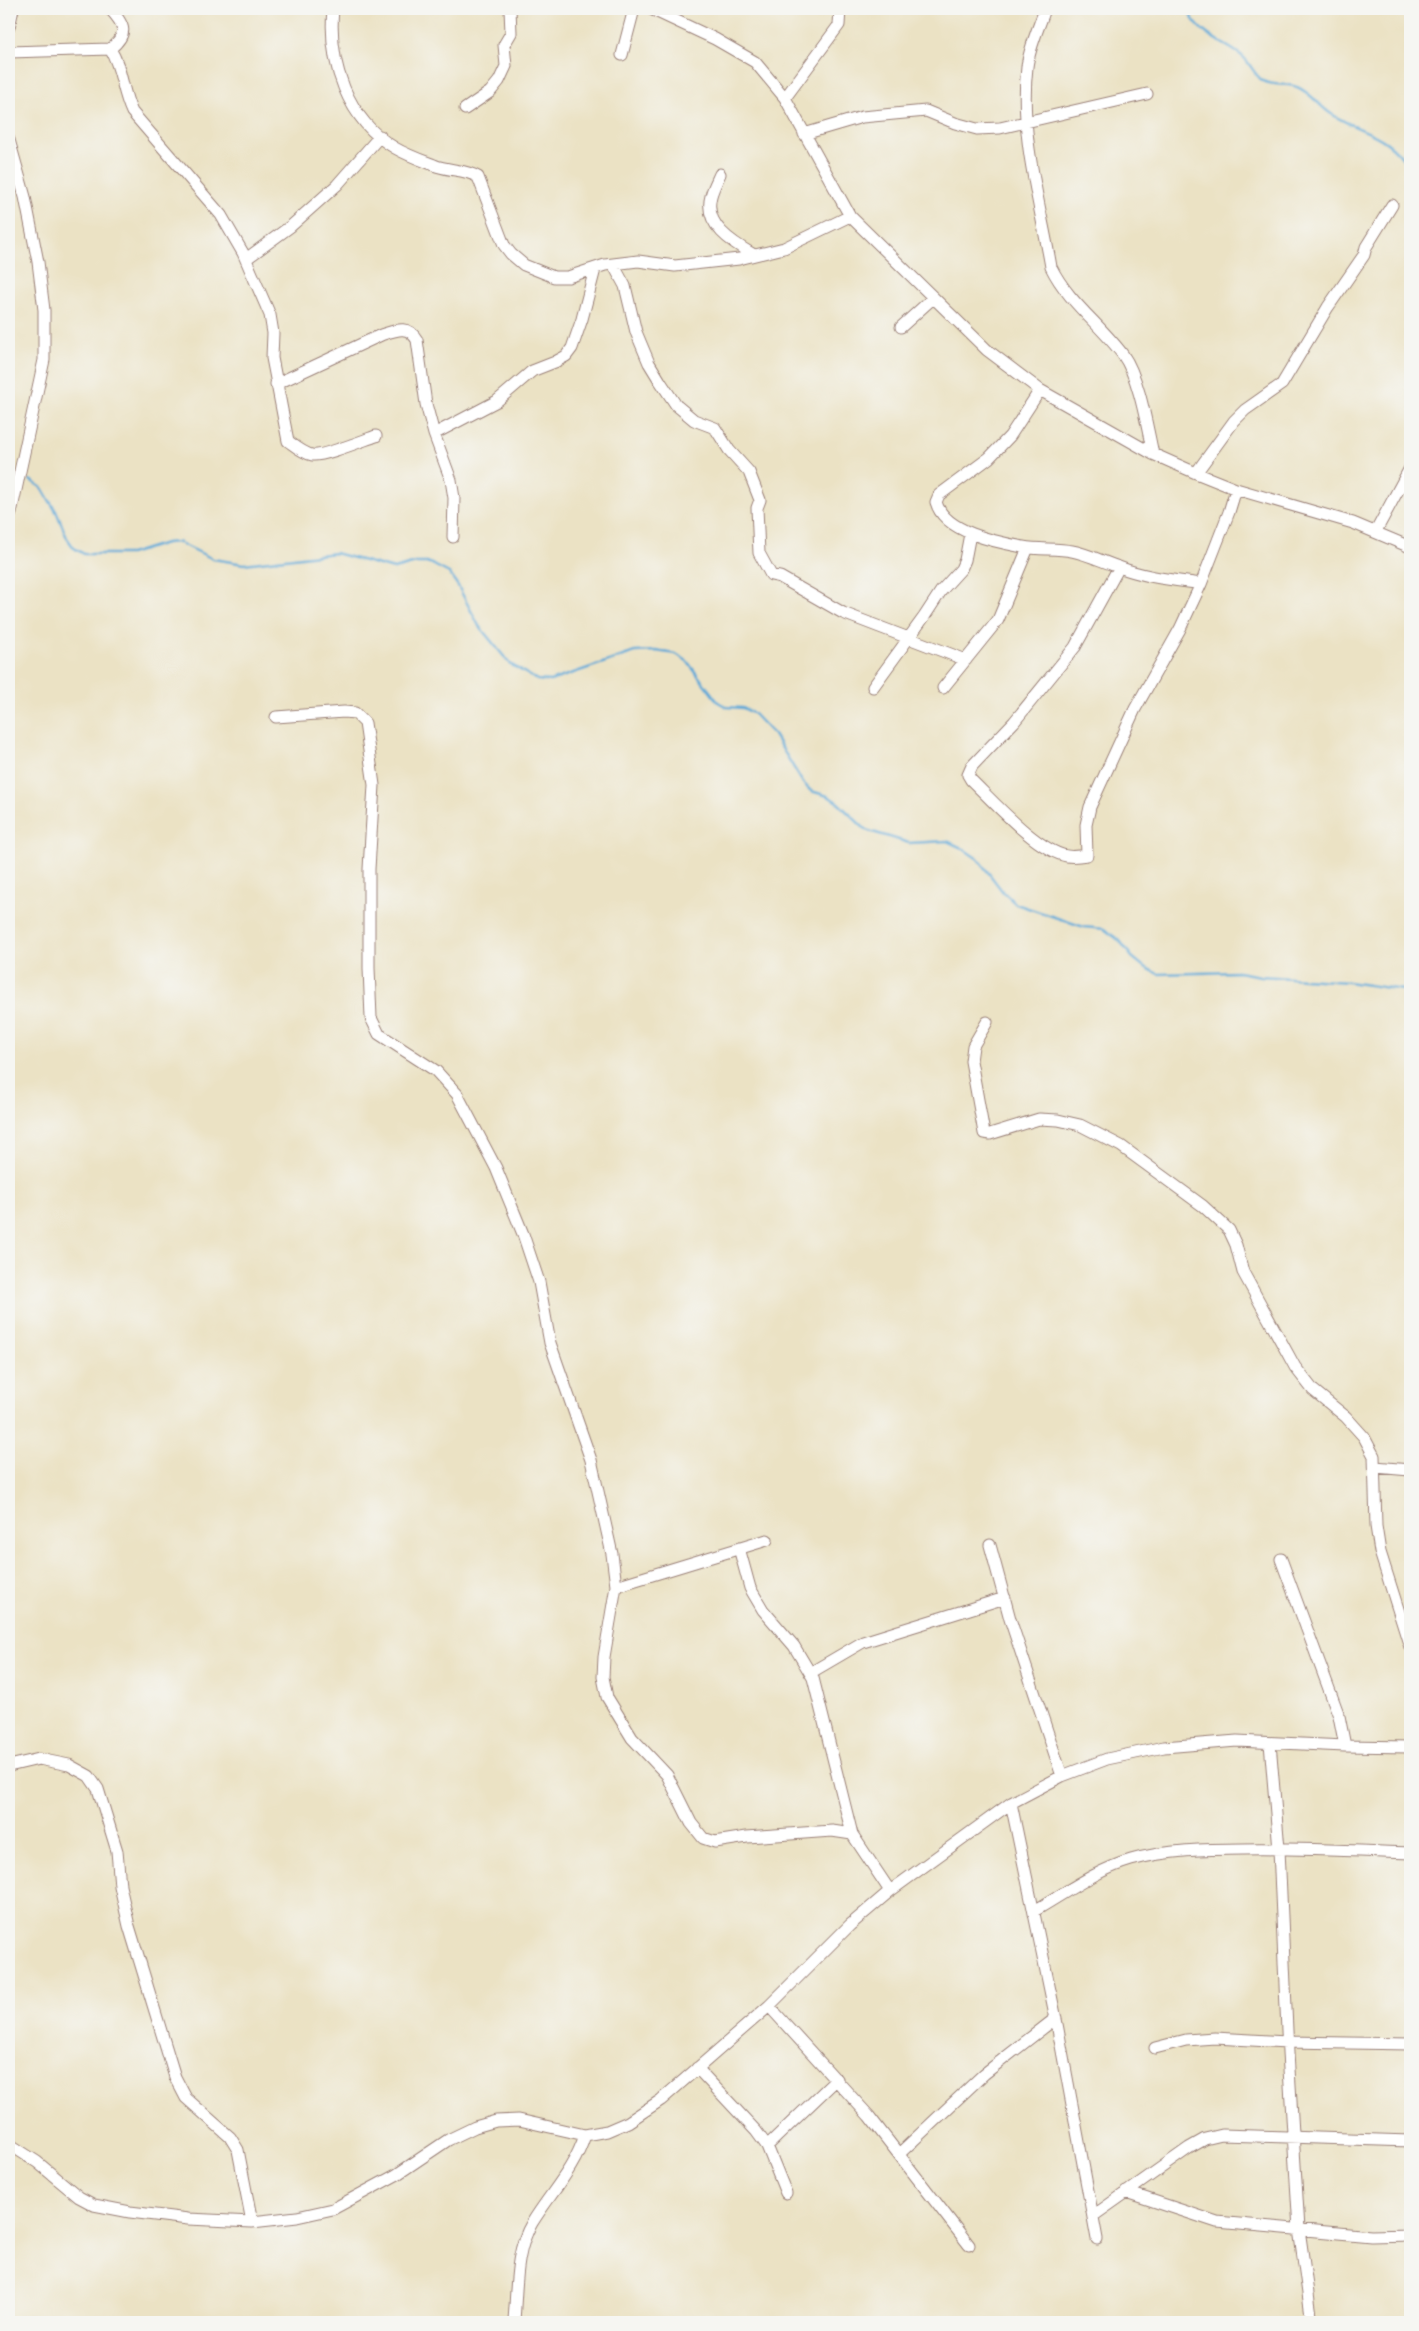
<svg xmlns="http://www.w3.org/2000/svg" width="1419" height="2331" font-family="Pangolin,sans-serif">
  <rect width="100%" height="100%" fill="#f6f6f2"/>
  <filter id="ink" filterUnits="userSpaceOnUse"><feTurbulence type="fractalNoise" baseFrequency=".02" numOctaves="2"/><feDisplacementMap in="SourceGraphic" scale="10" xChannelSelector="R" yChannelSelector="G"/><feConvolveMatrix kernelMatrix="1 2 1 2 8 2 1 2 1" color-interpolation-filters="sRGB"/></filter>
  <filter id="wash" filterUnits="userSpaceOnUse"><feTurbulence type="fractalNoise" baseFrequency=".0096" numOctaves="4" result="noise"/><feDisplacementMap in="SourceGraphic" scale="20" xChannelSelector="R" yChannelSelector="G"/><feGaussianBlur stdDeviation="1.12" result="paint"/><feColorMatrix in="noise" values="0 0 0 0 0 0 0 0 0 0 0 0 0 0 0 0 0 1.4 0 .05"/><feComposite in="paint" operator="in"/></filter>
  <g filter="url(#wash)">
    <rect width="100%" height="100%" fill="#ebe2c4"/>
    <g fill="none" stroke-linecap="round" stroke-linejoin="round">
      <!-- stream -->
      <path stroke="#5fa9d7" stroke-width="2.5" d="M 1187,9 C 1201,37 1217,38 1241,55 C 1250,62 1254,75 1263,81 C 1274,87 1287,82 1297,87 C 1312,93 1319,107 1333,115 C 1367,136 1385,131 1410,168
        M 9,475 L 10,475
        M 30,480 L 42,488 L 57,513 L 67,538 L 74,548 L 84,554 L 130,554 L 166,543 L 178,542 L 213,559 L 244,564 L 335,553 L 394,569 L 416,563 L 430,563 L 449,573 L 458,586 L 479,626 L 510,664 L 537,680 L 550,681 L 635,652 L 656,651 L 676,654 L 687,661 L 718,702 L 727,707 L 743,708 L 754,714 L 774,735 L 803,783 L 811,791 L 828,796 L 837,802 L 866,830 L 909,843 L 947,841 L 962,848 L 978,859 L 1003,892 L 1016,904 L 1084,927 L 1104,929 L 1120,941 L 1132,957 L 1143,966 L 1158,974 L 1238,972 L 1261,976 L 1348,982 L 1410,991"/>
    </g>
  </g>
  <g filter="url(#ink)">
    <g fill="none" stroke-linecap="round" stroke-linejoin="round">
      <defs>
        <path id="street" d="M 333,9 C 328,62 347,120 395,148 C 407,155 421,160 434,165 C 447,171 466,169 478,177 L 504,245 L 511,254 L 524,265 L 554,277 L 568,277 L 605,265 L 638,261 L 675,266 L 739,259 L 784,248 L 850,216
          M 651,9 L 715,39 L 755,62 L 785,98 L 850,216 L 987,350 L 1040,390 L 1153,454 L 1196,473 L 1236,489 L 1353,523 L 1410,547
          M 1045,9 C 1039,27 1029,48 1027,67 C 1019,134 1040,202 1051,267 C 1068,302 1101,325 1123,355 C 1139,377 1147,427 1153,454
          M 630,24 L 622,55 L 634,9
          M 9,27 L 13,9
          M 110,49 C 128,34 126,26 110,9
          M 9,52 L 110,49 C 122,67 122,92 132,112 L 221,215 L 243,253 L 270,315 L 273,333 L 272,358 L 288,441 C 295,446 303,453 312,455 C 322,457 364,440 376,436
          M 785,98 L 839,25 L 840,9
          M 465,109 L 490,92 L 499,81 L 506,66 L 504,45 L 511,33 L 510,9
          M 804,134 L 862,117 L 926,111 L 955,123 L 977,129 L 1000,128 L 1147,94
          M 9,140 L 25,197 L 38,262 L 44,310 L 44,360 L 11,513
          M 720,174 C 717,181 713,188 711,196 C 703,225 733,243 754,255
          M 246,259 L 291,226 L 337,185 L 380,136
          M 613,264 L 625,286 L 636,332 L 649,363 L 660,381 L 676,405 L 694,420 L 715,428 L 729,450 L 749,472 L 760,500 L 757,508 L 759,553 L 771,575 L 780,577 L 843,613 L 966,660
          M 901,327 L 933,298
          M 276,384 L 381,335 C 396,330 408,324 417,340 L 426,404 L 434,434 L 451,480 L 454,498 L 453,537
          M 1040,390 L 1010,436 L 989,458 L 939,495 L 936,502 C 944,532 996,542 1023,547 C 1039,550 1056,548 1072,551 C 1088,554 1103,562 1119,567 C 1144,577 1174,580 1201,584
          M 434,434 L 497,401 L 532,371 L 555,362 L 566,356 L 572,348 L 582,319 L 595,269
          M 1196,473 L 1234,421 L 1245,410 L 1282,384 L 1328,307 L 1364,255 L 1366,247 L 1392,205
          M 1376,531 L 1410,468
          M 1119,567 L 1075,647 L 1014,722 L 972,766 L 968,775 L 971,780 C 993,801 1037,851 1067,856 C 1073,857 1081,856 1087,855 L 1086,825 L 1090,807 L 1135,709 L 1180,629 L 1201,584 L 1229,512 L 1236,489
          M 873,687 L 924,617 L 941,591 L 961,569 L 965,560 L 970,534
          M 943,688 L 998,620 L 1028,548
          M 276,717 L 344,712 L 355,713 L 365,723 L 374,785 L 369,869 L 369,968 L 371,1018 L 379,1034 L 436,1071 L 457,1094 L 496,1168 L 523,1234 L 539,1282 L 550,1343 L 591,1460 L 612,1554 L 616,1586 L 604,1657 L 603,1677 L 607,1697 L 632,1738 L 667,1775 L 691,1823 L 703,1838 L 715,1842 L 747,1837 L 832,1831 L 852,1834
          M 987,1022 L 973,1046 L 971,1061 L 984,1133 L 990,1134 L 1039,1119 L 1058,1120 L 1080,1125 L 1121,1146 L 1203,1206 L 1229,1230 L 1236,1245 L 1243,1272 L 1295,1367 L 1313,1390 L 1346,1417 L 1364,1437 L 1374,1456 L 1376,1526 L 1380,1552 L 1410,1647
          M 1375,1467 L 1410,1470
          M 990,1545 L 1010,1619 L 1062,1776
          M 739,1548 L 750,1588 L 763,1610 L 794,1646 L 813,1678 L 852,1834 L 890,1891
          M 1281,1559 L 1339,1716 L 1345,1746
          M 616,1586 L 767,1540
          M 810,1673 L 863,1642 L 1005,1598
          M 1270,1743 L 1279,1849 L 1288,2053 L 1299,2229 L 1312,2322
          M 9,1766 L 39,1759 L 69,1765 L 89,1776 L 98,1789 L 117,1851 L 120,1886 L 129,1926 L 175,2077 L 186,2098 L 230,2137 L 238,2150 L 252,2222
          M 1011,1803 L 1057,2024 L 1097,2239
          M 1034,1911 C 1064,1894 1096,1870 1131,1860 C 1167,1850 1206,1849 1243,1849 C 1299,1848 1355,1851 1410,1853
          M 769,2006 L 869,2116 L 969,2245
          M 1155,2048 L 1186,2040 L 1215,2038 L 1287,2042 L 1410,2044
          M 697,2068 L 756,2131 L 767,2146 L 786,2193
          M 9,2144 L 37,2162 L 79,2197 L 94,2205 L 130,2212 L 188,2219 L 252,2222 L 297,2217 L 333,2209 L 396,2175 L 448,2140 L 475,2127 L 496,2121 L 519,2120 L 585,2135 L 607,2131 L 628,2122 L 661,2100 L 769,2006 L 850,1925 L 890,1891 L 1011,1803 L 1062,1776 L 1107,1759 L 1164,1747 L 1237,1741 L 1345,1746 L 1410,1747
          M 767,2146 L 837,2079
          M 899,2154 L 984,2074 L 1056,2018
          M 1126,2192 L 1217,2222 L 1371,2236 L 1410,2235
          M 1093,2216 L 1189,2148 L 1205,2139 L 1222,2135 L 1410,2141
          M 514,2320 C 517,2287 515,2251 532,2223 C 551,2192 574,2170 585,2135"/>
      </defs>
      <!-- street casing -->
      <use href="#street" stroke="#9a8078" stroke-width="13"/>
      <!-- street -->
      <use href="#street" stroke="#fff" stroke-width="11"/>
    </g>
  </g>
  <!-- margin -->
  <rect width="1419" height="2331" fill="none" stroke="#f6f6f2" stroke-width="30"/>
</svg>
